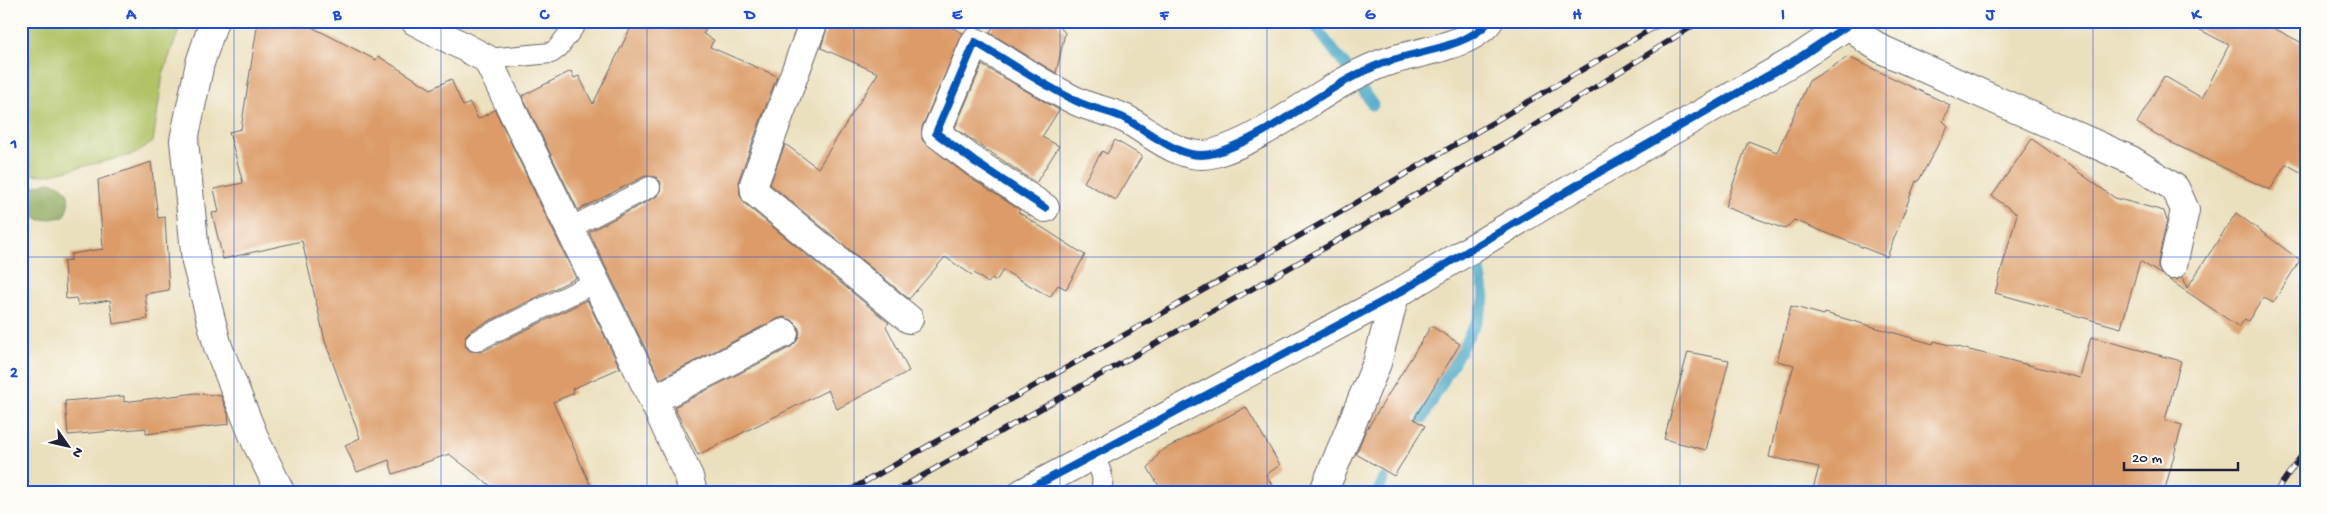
<svg xmlns="http://www.w3.org/2000/svg" width="2327" height="514" font-family="'Gochi Hand',sans-serif">
  <rect width="100%" height="100%" fill="#fdfcf7"/>
  <filter id="ink" filterUnits="userSpaceOnUse"><feTurbulence type="fractalNoise" baseFrequency=".02" numOctaves="2"/><feDisplacementMap in="SourceGraphic" scale="10" xChannelSelector="R" yChannelSelector="G"/><feConvolveMatrix kernelMatrix="1 2 1 2 8 2 1 2 1" color-interpolation-filters="sRGB"/></filter>
  <filter id="wash" filterUnits="userSpaceOnUse"><feTurbulence type="fractalNoise" baseFrequency=".0096" numOctaves="4" result="noise"/><feDisplacementMap in="SourceGraphic" scale="20" xChannelSelector="R" yChannelSelector="G"/><feGaussianBlur stdDeviation="1.12" result="paint"/><feColorMatrix in="noise" values="0 0 0 0 0 0 0 0 0 0 0 0 0 0 0 0 0 1.4 0 .05"/><feComposite in="paint" operator="in"/></filter>
  <g filter="url(#wash)">
    <rect width="100%" height="100%" fill="#ebe0be"/>
    <!-- green -->
    <path fill="#b0c366" stroke="#697250" d="M 21,21 L 182,21 L 163,74 L 153,142 L 135,154 L 47,175 L 21,174 Z"/>
    <!-- forest -->
    <path fill="#8ca95b" stroke="#57664b" d="M 49,182 C 71,186 72,198 64,217 L 41,220 L 21,211 L 21,190 Z"/>
    <g fill="none" stroke-linecap="round" stroke-linejoin="round">
      <!-- stream -->
      <path stroke="#44a6c4" stroke-width="11" d="M 1311,21 L 1345,65 L 1373,105
        M 1423,418 L 1478,319 L 1485,298 L 1480,269
        M 1377,493 L 1384,479"/>
    </g>
    <g id="blocks">
      <!-- building -->
      <path fill="#dc9b68" d="M 258,21 L 300,21 L 376,60 L 378,56 L 431,89 L 451,79 L 463,106 L 470,103 L 478,119 L 495,110 L 576,278 L 471,330 L 466,335 L 465,346 L 470,351 L 481,352 L 587,300 L 620,368 L 572,389 L 574,393 L 553,402 L 594,493 L 500,493 L 449,454 L 393,474 L 389,460 L 357,472 L 345,445 L 360,438 L 325,341 L 302,241 L 223,259 L 212,213 L 219,212 L 214,189 L 243,183 L 229,132 L 241,129 Z
        M 634,21 L 688,21 L 706,30 L 703,34 L 714,40 L 710,47 L 777,76 L 739,179 L 740,195 L 745,204 L 889,323 L 886,326 L 909,371 L 837,409 L 828,390 L 698,455 L 674,407 L 791,347 L 797,341 L 800,333 L 798,326 L 792,320 L 784,317 L 777,319 L 660,379 L 589,232 L 656,197 L 660,193 L 661,182 L 656,177 L 645,176 L 578,210 L 522,96 L 571,71 L 574,78 L 579,76 L 593,104 Z
        M 829,21 L 938,21 L 963,33 L 922,127 L 922,140 L 966,175 L 1020,210 L 1018,212 L 1085,255 L 1066,289 L 1058,285 L 1050,297 L 1003,270 L 996,281 L 992,278 L 988,283 L 974,273 L 972,275 L 945,257 L 909,299 L 770,184 L 785,144 L 818,168 L 878,73 L 821,48 Z
        M 995,21 L 1055,21 L 1065,33 L 1056,73 L 990,33 Z
        M 2183,21 L 2260,21 L 2306,45 L 2306,175 L 2286,164 L 2270,190 L 2168,141 L 2137,123 L 2164,76 L 2202,98 L 2229,45 Z
        M 1848,57 L 1950,105 L 1943,121 L 1948,126 L 1918,182 L 1916,181 L 1887,257 L 1794,220 L 1785,229 L 1725,207 L 1748,141 L 1777,152 L 1809,81 Z
        M 982,65 L 1059,110 L 1042,137 L 1059,146 L 1036,183 L 955,128 Z
        M 2032,139 L 2115,198 L 2164,211 L 2167,221 L 2158,262 L 2158,269 L 2162,275 L 2140,261 L 2121,328 L 1995,293 L 2017,214 L 1992,196 Z
        M 1115,140 L 1142,156 L 1116,200 L 1084,182 L 1102,151 L 1107,154 Z
        M 151,162 L 158,218 L 165,217 L 169,290 L 145,294 L 148,319 L 113,324 L 110,300 L 78,305 L 76,298 L 66,299 L 64,261 L 71,260 L 71,254 L 103,249 L 98,180 Z
        M 2236,213 L 2300,260 L 2273,303 L 2264,297 L 2248,321 L 2245,319 L 2239,327 L 2168,279 L 2177,280 L 2183,276 L 2187,288 Z
        M 1791,306 L 1824,315 L 1825,313 L 1933,344 L 1934,341 L 2080,378 L 2091,337 L 2181,361 L 2165,420 L 2182,425 L 2164,493 L 1812,493 L 1819,467 L 1769,457 L 1776,426 L 1794,365 L 1777,361 Z
        M 1431,326 L 1460,344 L 1414,419 L 1425,426 L 1394,476 L 1356,454 L 1365,432 Z
        M 1688,352 L 1729,360 L 1706,450 L 1664,439 Z
        M 196,393 L 221,396 L 228,414 L 229,424 L 146,434 L 146,428 L 68,435 L 65,401 L 124,396 L 124,402 Z
        M 1246,407 L 1280,465 L 1266,475 L 1277,493 L 1163,493 L 1148,468 L 1161,451 Z"/>
    </g>
  </g>
  <g filter="url(#ink)">
    <use href="#blocks" fill-opacity="0" stroke="#686469" stroke-width="1"/>
    <g fill="none" stroke-linecap="round" stroke-linejoin="round">
      <defs>
        <path id="service" d="M 487,59 L 551,53 L 558,48 L 578,21
          M 570,228 L 650,187
          M 476,341 L 596,282
          M 1093,456 C 1100,469 1106,478 1100,493"/>
        <path id="minor" d="M 214,21 L 200,63 L 184,140 L 196,262 L 218,347 L 256,442 L 281,493
          M 415,21 L 487,59 L 653,400
          M 814,21 L 754,184 L 755,192 L 909,319
          M 1850,24 L 1867,40 L 1883,50 L 2131,160 L 2175,188 L 2185,210 L 2173,265
          M 1045,208 L 975,162 L 936,133 L 975,42 C 1008,61 1041,84 1076,101 C 1092,109 1110,111 1126,119 C 1152,133 1182,163 1215,153 C 1274,135 1321,88 1378,65 C 1409,52 1468,49 1489,21
          M 690,493 L 692,489 L 689,477 L 653,400 L 784,333
          M 1022,493 L 1395,295 L 1589,178 L 1797,59 L 1854,21
          M 1323,493 L 1377,363 L 1395,295"/>
      </defs>
      <!-- service casing -->
      <use href="#service" stroke="#686469" stroke-width="22"/>
      <!-- minor casing -->
      <use href="#minor" stroke="#686469" stroke-width="30"/>
      <!-- service -->
      <use href="#service" stroke="#fff" stroke-width="20"/>
      <!-- minor -->
      <use href="#minor" stroke="#fff" stroke-width="28"/>
      <defs>
        <path id="rail" d="M 845,493 L 1322,223 L 1665,21
          M 892,493 L 1333,243 L 1517,136 L 1701,21
          M 2275,493 L 2306,449"/>
      </defs>
      <!-- rail casing -->
      <use href="#rail" stroke="#22223b" stroke-width="5.5"/>
      <!-- rail -->
      <use href="#rail" stroke="#fdfcf7" stroke-width="4" stroke-dasharray="11" stroke-linecap="butt"/>
      <defs>
        <path id="cycleway" d="M 1045,208 L 975,162 L 936,133 L 975,42 C 1008,61 1041,84 1076,101 C 1092,109 1110,111 1126,119 C 1152,133 1182,163 1215,153 C 1274,135 1321,88 1378,65 C 1409,52 1468,49 1489,21
          M 1022,493 L 1395,295 L 1589,178 L 1797,59 L 1854,21"/>
      </defs>
      <!-- cycleway casing -->
      <use href="#cycleway" stroke="#fdfcf7" stroke-width="11"/>
      <!-- cycleway -->
      <use href="#cycleway" stroke="#0057b8" stroke-width="8"/>
    </g>
  </g>
  <!-- grid -->
  <path fill="none" stroke="#1d4ed8" stroke-width="1" stroke-opacity="0.55" d="M 234,21 L 234,493M 441,21 L 441,493M 647,21 L 647,493M 854,21 L 854,493M 1060,21 L 1060,493M 1267,21 L 1267,493M 1473,21 L 1473,493M 1680,21 L 1680,493M 1886,21 L 1886,493M 2093,21 L 2093,493M 21,257 L 2306,257"/>
  <!-- margin -->
  <rect width="2327" height="514" fill="none" stroke="#fdfcf7" stroke-width="55"/>
  <!-- north arrow -->
  <g transform="translate(68 446) rotate(124)" stroke="#fdfcf7" stroke-width="4" paint-order="stroke">
  <path d="M0-4L9 19L0 12L-9 19Z" fill="#22223b"/>
  <text y="-8" font-size="14" font-weight="bold" text-anchor="middle" fill="#22223b">N</text>
  </g>
  <!-- scale -->
  <path d="M2124 462v8h114v-8" fill="none" stroke="#22223b" stroke-width="2.5"/>
  <text x="2132" y="462" font-size="15" fill="#22223b" stroke="#fdfcf7" stroke-width="4" paint-order="stroke">20 m</text>
  <rect x="28" y="28" width="2272" height="458" fill="none" stroke="#1d4ed8" stroke-width="2"/>
  <g font-size="16" text-anchor="middle" font-weight="bold" fill="#1d4ed8">
    <text x="131" y="19">A</text>
    <text x="337" y="19">B</text>
    <text x="544" y="19">C</text>
    <text x="750" y="19">D</text>
    <text x="957" y="19">E</text>
    <text x="1164" y="19">F</text>
    <text x="1370" y="19">G</text>
    <text x="1577" y="19">H</text>
    <text x="1783" y="19">I</text>
    <text x="1990" y="19">J</text>
    <text x="2196" y="19">K</text>
    <text x="14" y="148">1</text>
    <text x="14" y="377">2</text>
  </g>
</svg>
